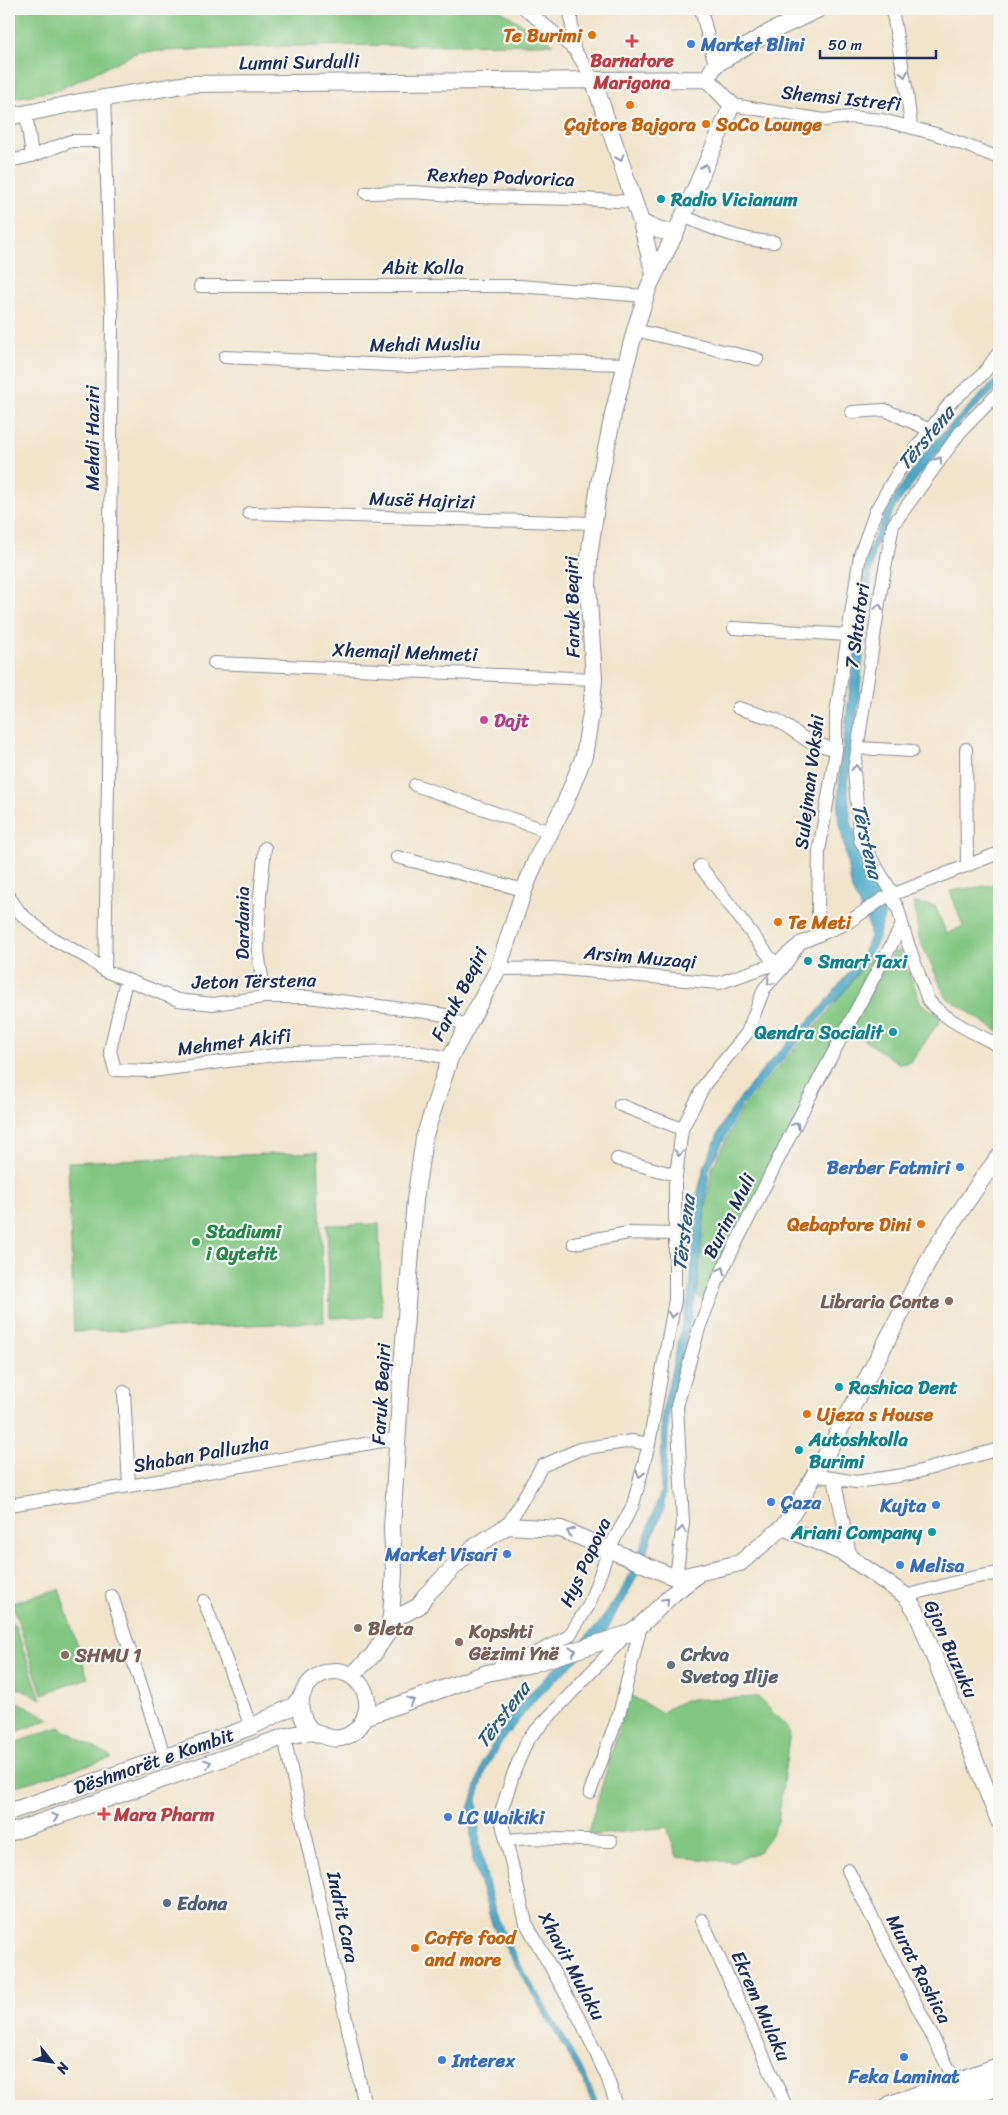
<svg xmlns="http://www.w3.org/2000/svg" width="1008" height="2115" font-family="Sriracha,sans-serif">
  <rect width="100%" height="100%" fill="#f6f6f2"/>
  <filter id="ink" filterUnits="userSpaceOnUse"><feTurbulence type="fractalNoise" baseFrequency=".02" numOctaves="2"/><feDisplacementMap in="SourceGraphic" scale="10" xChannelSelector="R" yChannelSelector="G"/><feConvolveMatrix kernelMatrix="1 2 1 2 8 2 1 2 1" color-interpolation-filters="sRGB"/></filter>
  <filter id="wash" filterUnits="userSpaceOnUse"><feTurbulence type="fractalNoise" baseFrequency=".0096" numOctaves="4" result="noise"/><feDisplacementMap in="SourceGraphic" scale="20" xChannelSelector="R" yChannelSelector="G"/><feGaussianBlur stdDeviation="1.12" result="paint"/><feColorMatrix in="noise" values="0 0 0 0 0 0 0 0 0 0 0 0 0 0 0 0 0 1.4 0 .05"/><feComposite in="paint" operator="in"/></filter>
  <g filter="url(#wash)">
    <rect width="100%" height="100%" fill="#f1e4cb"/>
    <!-- green -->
    <path fill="#82c781" stroke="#4e7b70" d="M 9,9 L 498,9 L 553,44 L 296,46 L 138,52 L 58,90 L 9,99 Z
      M 999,884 L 999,1032 L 946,997 L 919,938 L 914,903 L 935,906 L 947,934 L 963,926 L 950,891 Z
      M 900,951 L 921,1003 L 942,1018 L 911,1062 L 900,1064 L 849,1030 L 894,952 Z
      M 869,958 L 878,962 L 707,1303 L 697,1296 L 702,1234 L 712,1168 L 743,1106 L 830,1010 Z
      M 318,1152 L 324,1322 L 74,1332 L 68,1162 Z
      M 379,1224 L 382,1316 L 330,1318 L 327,1225 Z
      M 59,1589 L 88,1678 L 42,1694 L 12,1603 Z
      M 14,1623 L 41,1699 L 9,1684 L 9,1625 Z
      M 629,1694 L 661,1713 L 684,1700 L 758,1697 L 790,1730 L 778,1821 L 771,1835 L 758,1852 L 734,1862 L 677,1857 L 667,1827 L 587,1836 Z
      M 9,1697 L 50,1719 L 9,1735 Z
      M 59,1727 L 112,1758 L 9,1788 L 9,1745 Z"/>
    <!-- water -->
    <path fill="#48a9c7" stroke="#326c92" d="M 999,376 L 999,386 L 962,421 L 895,507 L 874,550 L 855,737 L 847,784 L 851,822 L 876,889 L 882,899 L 885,913 L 876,945 L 845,990 L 741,1106 L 709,1169 L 696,1295 L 669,1413 L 664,1508 L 635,1580 L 604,1635 L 536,1699 L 503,1740 L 487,1767 L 477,1799 L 480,1847 L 494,1908 L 500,1923 L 517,1959 L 561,2032 L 588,2081 L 599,2106 L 593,2106 L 584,2082 L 493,1927 L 473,1860 L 469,1809 L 483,1762 L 493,1744 L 522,1701 L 599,1623 L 626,1583 L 643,1542 L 661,1491 L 662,1413 L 690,1290 L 698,1191 L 705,1164 L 724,1121 L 742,1095 L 775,1056 L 821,1008 L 863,954 L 870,936 L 869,926 L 852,890 L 838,812 L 840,767 L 867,553 L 891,501 L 928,448 Z"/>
  </g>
  <g filter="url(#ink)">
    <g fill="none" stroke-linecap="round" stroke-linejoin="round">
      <defs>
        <path id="minor" d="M 525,9 L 574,49 L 593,79
          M 570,9 L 574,49
          M 701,9 L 715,65
          M 892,9 L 907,93 L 911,126
          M 104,98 L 112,317 L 108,778 L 105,971
          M 732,105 L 824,120 L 850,117 L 882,120 L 936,134 L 999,158
          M 26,113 L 32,156
          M 9,161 L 32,156 L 71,141 L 105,141
          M 366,193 L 413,192 L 477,197 L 581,199 L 635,202
          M 683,216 C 713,229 742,241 774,242
          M 200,286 L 519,286 L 645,296
          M 635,330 L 757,359
          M 225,357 L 409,366 L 503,361 L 626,364
          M 852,412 L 885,410 L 930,430
          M 249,513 L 593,523
          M 734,628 L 848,635
          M 214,663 L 594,679
          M 738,708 L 777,720 L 808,741 L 836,750
          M 859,748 L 912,751
          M 966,749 L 967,866
          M 415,785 L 550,832
          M 265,848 L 260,895 L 258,952 L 265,997
          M 397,857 L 524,890
          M 700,866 L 775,964
          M 893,894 L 860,840 L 854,771 L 881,590 L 893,525 L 961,431 L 999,392
          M 890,896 L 898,908 L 905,935 L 928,1000 C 945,1021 976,1033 999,1046
          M 9,897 L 21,914 L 48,936 L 88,958 L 105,971 L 178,1000 L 213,1004 L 265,997 L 309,997 L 426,1012 L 445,1015 L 466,1026
          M 821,934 L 818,911 L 819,851 L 836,750 L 836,714 L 860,555 L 876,510 L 898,472 L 950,403 L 983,374 L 999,352
          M 498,969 L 552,968 L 719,983 L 775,964 L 800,943 L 847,923 L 884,898 L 999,853
          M 126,980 L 110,1051 L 115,1070 L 152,1071 L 290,1053 L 411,1051 L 450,1058
          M 620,1105 L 682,1129
          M 617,1159 L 676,1175
          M 574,1243 L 628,1233 L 675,1234
          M 124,1392 L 129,1486
          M 814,1475 L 856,1482 L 910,1474 L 999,1449
          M 834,1478 L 851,1559
          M 9,1505 L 129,1486 L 399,1438
          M 507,1526 L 542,1466 L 580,1449 L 632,1441 L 649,1444
          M 676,1578 L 683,1523 L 677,1406 L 699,1328 L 719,1277 L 809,1098 L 902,925
          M 112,1596 L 165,1758
          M 906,1596 L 971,1578 L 999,1573
          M 204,1601 L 251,1727
          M 500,1665 L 536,1653 L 569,1636 L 589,1605 L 609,1549 L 633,1505 L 649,1444 L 675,1300 L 675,1184 L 682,1129 L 705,1084 L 747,1033 L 764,989 L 783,968 L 800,943
          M 284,1737 L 365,2106
          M 590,1792 L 620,1711 L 641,1625
          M 506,1840 L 532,1838 L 611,1841
          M 848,1870 L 957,2085
          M 702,1920 L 786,2106
          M 617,2106 L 607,2077 L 582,2023 L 526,1923 L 500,1815 L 514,1772 L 528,1739 L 627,1634"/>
        <path id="tertiary" d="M 593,79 L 641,222 L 654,274
          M 707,79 L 715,65 L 770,32 L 819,9
          M 9,117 L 75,103 L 188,84 L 707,79 L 732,105 L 677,230 L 649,286 L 635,330 L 614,410 L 599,484 L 589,557 L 588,585 L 594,679 L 591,713 L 584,756 L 565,803 L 537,858 L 524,890 L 498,969 L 450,1058 L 424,1138 L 415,1200 L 401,1380 L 392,1528 L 394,1573 L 391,1616 L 388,1632 L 373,1655 L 351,1676
          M 641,222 C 654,229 663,234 677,230
          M 783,1527 L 843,1553 L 906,1596 L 916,1611 L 999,1821
          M 391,1616 L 404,1614 L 419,1606 L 425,1596 L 473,1548 L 507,1526 L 561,1529 L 676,1578 L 740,1563 L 783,1527 L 796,1508 L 849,1413 L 933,1252 L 982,1179 L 999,1157
          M 365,1717 L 487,1673 L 532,1664 L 627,1634 L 641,1625 L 674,1593 L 695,1577
          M 9,1812 L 251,1727 L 293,1706 L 301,1697
          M 9,1833 L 284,1737 C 293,1735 305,1731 315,1733 C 327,1736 334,1742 347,1736 C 358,1731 365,1721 367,1709 C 368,1700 366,1691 360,1684 C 330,1647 275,1697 314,1733"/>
        <path id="primary" d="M 891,2106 L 999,2068
          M 939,2106 L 999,2085"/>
      </defs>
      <!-- minor casing -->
      <use href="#minor" stroke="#868a94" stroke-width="14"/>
      <!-- tertiary casing -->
      <use href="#tertiary" stroke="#868a94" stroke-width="18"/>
      <!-- primary casing -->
      <use href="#primary" stroke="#868a94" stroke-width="22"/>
      <!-- minor -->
      <use href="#minor" stroke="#fff" stroke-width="12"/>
      <!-- tertiary -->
      <use href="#tertiary" stroke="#fff" stroke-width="16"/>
      <!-- primary -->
      <use href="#primary" stroke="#fff" stroke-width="20"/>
    </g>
    <!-- one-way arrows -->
    <defs><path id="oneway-chevron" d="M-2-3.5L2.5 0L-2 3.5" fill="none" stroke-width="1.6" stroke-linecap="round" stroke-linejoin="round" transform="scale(1.25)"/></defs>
    <g stroke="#8d97ae">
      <use href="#oneway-chevron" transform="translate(904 74) rotate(80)"/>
      <use href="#oneway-chevron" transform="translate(620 158) rotate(71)"/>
      <use href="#oneway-chevron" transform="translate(705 167) rotate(-66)"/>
      <use href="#oneway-chevron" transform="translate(939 460) rotate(-54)"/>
      <use href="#oneway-chevron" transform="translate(879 607) rotate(-82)"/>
      <use href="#oneway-chevron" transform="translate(856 768) rotate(-84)"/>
      <use href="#oneway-chevron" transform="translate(770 982) rotate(132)"/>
      <use href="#oneway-chevron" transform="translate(796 1125) rotate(-64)"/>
      <use href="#oneway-chevron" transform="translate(679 1153) rotate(97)"/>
      <use href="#oneway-chevron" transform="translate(722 1270) rotate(-64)"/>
      <use href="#oneway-chevron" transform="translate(672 1315) rotate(99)"/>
      <use href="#oneway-chevron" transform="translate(640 1474) rotate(104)"/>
      <use href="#oneway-chevron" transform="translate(682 1530) rotate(-84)"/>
      <use href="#oneway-chevron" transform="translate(570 1532) rotate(-160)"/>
      <use href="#oneway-chevron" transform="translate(666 1601) rotate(-47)"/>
      <use href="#oneway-chevron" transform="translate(573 1651) rotate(-18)"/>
      <use href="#oneway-chevron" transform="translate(411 1701) rotate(-20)"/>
      <use href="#oneway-chevron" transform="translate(208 1763) rotate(-19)"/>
      <use href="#oneway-chevron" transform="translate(55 1817) rotate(-19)"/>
    </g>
  </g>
  <!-- markers -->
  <g fill="#e8710a" stroke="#f6f6f2" stroke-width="2">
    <circle cx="592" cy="35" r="5"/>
    <circle cx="630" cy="105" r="5"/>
    <circle cx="706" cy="124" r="5"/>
    <circle cx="778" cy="922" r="5"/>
    <circle cx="921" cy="1224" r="5"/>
    <circle cx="807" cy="1414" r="5"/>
    <circle cx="415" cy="1948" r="5"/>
  </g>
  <g fill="#e0444e" stroke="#f6f6f2" stroke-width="2">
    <path d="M629.5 33.5h5v5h5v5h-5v5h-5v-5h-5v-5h5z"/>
    <path d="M101.5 1806.5h5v5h5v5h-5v5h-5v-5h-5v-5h5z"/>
  </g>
  <g fill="#3f7fe0" stroke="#f6f6f2" stroke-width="2">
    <circle cx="691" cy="44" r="5"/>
    <circle cx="960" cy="1167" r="5"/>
    <circle cx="771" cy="1502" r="5"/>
    <circle cx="936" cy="1505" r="5"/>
    <circle cx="507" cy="1554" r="5"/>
    <circle cx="900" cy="1565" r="5"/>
    <circle cx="448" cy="1817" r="5"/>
    <circle cx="904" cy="2057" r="5"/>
    <circle cx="442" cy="2060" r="5"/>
  </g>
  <g fill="#0f9aa8" stroke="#f6f6f2" stroke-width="2">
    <circle cx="661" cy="199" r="5"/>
    <circle cx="808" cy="961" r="5"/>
    <circle cx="893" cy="1032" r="5"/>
    <circle cx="839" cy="1387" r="5"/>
    <circle cx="799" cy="1450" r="5"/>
    <circle cx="932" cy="1532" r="5"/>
  </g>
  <circle fill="#d1479c" stroke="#f6f6f2" stroke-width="2" cx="484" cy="720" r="5"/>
  <circle fill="#2e9e5b" stroke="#f6f6f2" stroke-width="2" cx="196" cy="1242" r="5"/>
  <g fill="#8d6e63" stroke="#f6f6f2" stroke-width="2">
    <circle cx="949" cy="1301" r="5"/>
    <circle cx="358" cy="1628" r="5"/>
    <circle cx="459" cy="1642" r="5"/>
    <circle cx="65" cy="1655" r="5"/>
  </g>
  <circle fill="#6b7280" stroke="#f6f6f2" stroke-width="2" cx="671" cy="1665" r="5"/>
  <circle fill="#5c6f8a" stroke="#f6f6f2" stroke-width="2" cx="167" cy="1903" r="5"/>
  <g text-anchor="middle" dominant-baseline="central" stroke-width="4.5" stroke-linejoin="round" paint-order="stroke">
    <!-- food labels -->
    <g font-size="19" font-weight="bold" fill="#c56008" stroke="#f6f6f2" text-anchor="start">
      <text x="582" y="35" text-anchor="end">Te Burimi</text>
      <text x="630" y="124" text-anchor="middle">Çajtore Bajgora</text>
      <text x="716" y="124">SoCo Lounge</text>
      <text x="788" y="922">Te Meti</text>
      <text x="911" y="1224" text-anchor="end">Qebaptore Dini</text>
      <text x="817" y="1414">Ujeza s House</text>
      <text x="425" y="1937">Coffe food<tspan x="425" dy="22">and more</tspan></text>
    </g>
    <!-- shop labels -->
    <g font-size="19" font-weight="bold" fill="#366cbe" stroke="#f6f6f2" text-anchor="start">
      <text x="701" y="44">Market Blini</text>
      <text x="950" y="1167" text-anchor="end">Berber Fatmiri</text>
      <text x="781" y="1502">Çaza</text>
      <text x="926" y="1505" text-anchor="end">Kujta</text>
      <text x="497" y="1554" text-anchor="end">Market Visari</text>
      <text x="910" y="1565">Melisa</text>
      <text x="458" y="1817">LC Waikiki</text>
      <text x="452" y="2060">Interex</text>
      <text x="904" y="2076" text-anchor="middle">Feka Laminat</text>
    </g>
    <!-- health labels -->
    <g font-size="19" font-weight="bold" fill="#be3a42" stroke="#f6f6f2">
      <text x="632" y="60">Barnatore<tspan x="632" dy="22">Marigona</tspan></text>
      <text x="114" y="1814" text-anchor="start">Mara Pharm</text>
    </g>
    <!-- street labels -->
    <g font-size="19" fill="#1b2f5e" stroke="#f6f6f2">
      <text transform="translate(299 62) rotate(-1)">Lumni Surdulli</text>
      <text transform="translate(841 98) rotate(6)">Shemsi Istrefi</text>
      <text transform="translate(501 177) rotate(2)">Rexhep Podvorica</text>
      <text x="423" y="267">Abit Kolla</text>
      <text transform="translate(425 344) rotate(-1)">Mehdi Musliu</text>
      <text transform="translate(92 438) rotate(-90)">Mehdi Haziri</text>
      <text transform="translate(422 500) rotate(2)">Musë Hajrizi</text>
      <text transform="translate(572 607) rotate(-91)">Faruk Beqiri</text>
      <text transform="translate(857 626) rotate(-82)">7 Shtatori</text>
      <text transform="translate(405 652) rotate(2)">Xhemajl Mehmeti</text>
      <text transform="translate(809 782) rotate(-83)">Sulejman Vokshi</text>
      <text transform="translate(242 923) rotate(-90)">Dardania</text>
      <text transform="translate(640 957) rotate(5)">Arsim Muzaqi</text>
      <text transform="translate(254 981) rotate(-1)">Jeton Tërstena</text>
      <text transform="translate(459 994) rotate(-63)">Faruk Beqiri</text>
      <text transform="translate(234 1042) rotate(-7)">Mehmet Akifi</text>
      <text transform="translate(729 1216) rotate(-63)">Burim Muli</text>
      <text transform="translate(381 1394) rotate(-87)">Faruk Beqiri</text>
      <text transform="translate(201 1454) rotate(-10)">Shaban Palluzha</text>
      <text transform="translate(585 1562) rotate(-65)">Hys Popova</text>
      <text transform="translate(951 1649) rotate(66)">Gjon Buzuku</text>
      <text transform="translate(154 1761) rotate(-19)">Dëshmorët e Kombit</text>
      <text transform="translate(343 1917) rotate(78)">Indrit Cara</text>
      <text transform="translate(572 1966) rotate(62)">Xhavit Mulaku</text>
      <text transform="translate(919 1969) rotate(63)">Murat Rashica</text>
      <text transform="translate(761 2006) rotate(66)">Ekrem Mulaku</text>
    </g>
    <!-- culture labels -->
    <g font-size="19" font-weight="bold" fill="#0d838f" stroke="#f6f6f2" text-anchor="start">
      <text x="671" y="199">Radio Vicianum</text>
      <text x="818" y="961">Smart Taxi</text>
      <text x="883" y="1032" text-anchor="end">Qendra Socialit</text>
      <text x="849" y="1387">Rashica Dent</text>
      <text x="809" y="1439">Autoshkolla<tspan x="809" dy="22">Burimi</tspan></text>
      <text x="922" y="1532" text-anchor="end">Ariani Company</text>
    </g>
    <!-- hotel labels -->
    <g font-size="19" font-weight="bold" fill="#b23c85" stroke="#f6f6f2" text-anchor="start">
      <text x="494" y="720">Dajt</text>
    </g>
    <!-- leisure labels -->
    <g font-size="19" font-weight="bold" fill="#27864d" stroke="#f6f6f2" text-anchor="start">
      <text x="206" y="1231">Stadiumi<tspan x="206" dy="22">i Qytetit</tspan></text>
    </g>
    <!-- education labels -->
    <g font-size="19" font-weight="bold" fill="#785e54" stroke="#f6f6f2" text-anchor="start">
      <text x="939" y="1301" text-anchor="end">Libraria Conte</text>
      <text x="368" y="1628">Bleta</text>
      <text x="469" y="1631">Kopshti<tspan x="469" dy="22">Gëzimi Ynë</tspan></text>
      <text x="75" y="1655">SHMU 1</text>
    </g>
    <!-- worship labels -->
    <g font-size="19" font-weight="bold" fill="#5b616d" stroke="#f6f6f2" text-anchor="start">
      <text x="681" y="1654">Crkva<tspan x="681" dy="22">Svetog Ilije</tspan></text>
    </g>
    <!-- service labels -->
    <g font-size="19" font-weight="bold" fill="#4e5e75" stroke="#f6f6f2" text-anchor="start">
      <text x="177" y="1903">Edona</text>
    </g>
    <!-- water labels -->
    <g font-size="20" font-style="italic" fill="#2b5a83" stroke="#f6f6f2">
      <text transform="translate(926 438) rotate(-50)">Tërstena</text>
      <text transform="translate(867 841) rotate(77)">Tërstena</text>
      <text transform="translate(684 1233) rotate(-83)">Tërstena</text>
      <text transform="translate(503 1715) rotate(-53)">Tërstena</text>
    </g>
  </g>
  <!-- margin -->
  <rect width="1008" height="2115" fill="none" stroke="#f6f6f2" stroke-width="30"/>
  <!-- north arrow -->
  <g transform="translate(52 2062) rotate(120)" stroke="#f6f6f2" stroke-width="4" paint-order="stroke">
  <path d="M0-4L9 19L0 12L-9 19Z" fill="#1b2f5e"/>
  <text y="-8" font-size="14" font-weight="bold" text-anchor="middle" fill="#1b2f5e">N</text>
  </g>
  <!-- scale -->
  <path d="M820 50v8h116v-8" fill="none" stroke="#1b2f5e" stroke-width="2.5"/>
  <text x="828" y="50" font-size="15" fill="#1b2f5e" stroke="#f6f6f2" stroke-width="4" paint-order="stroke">50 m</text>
</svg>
